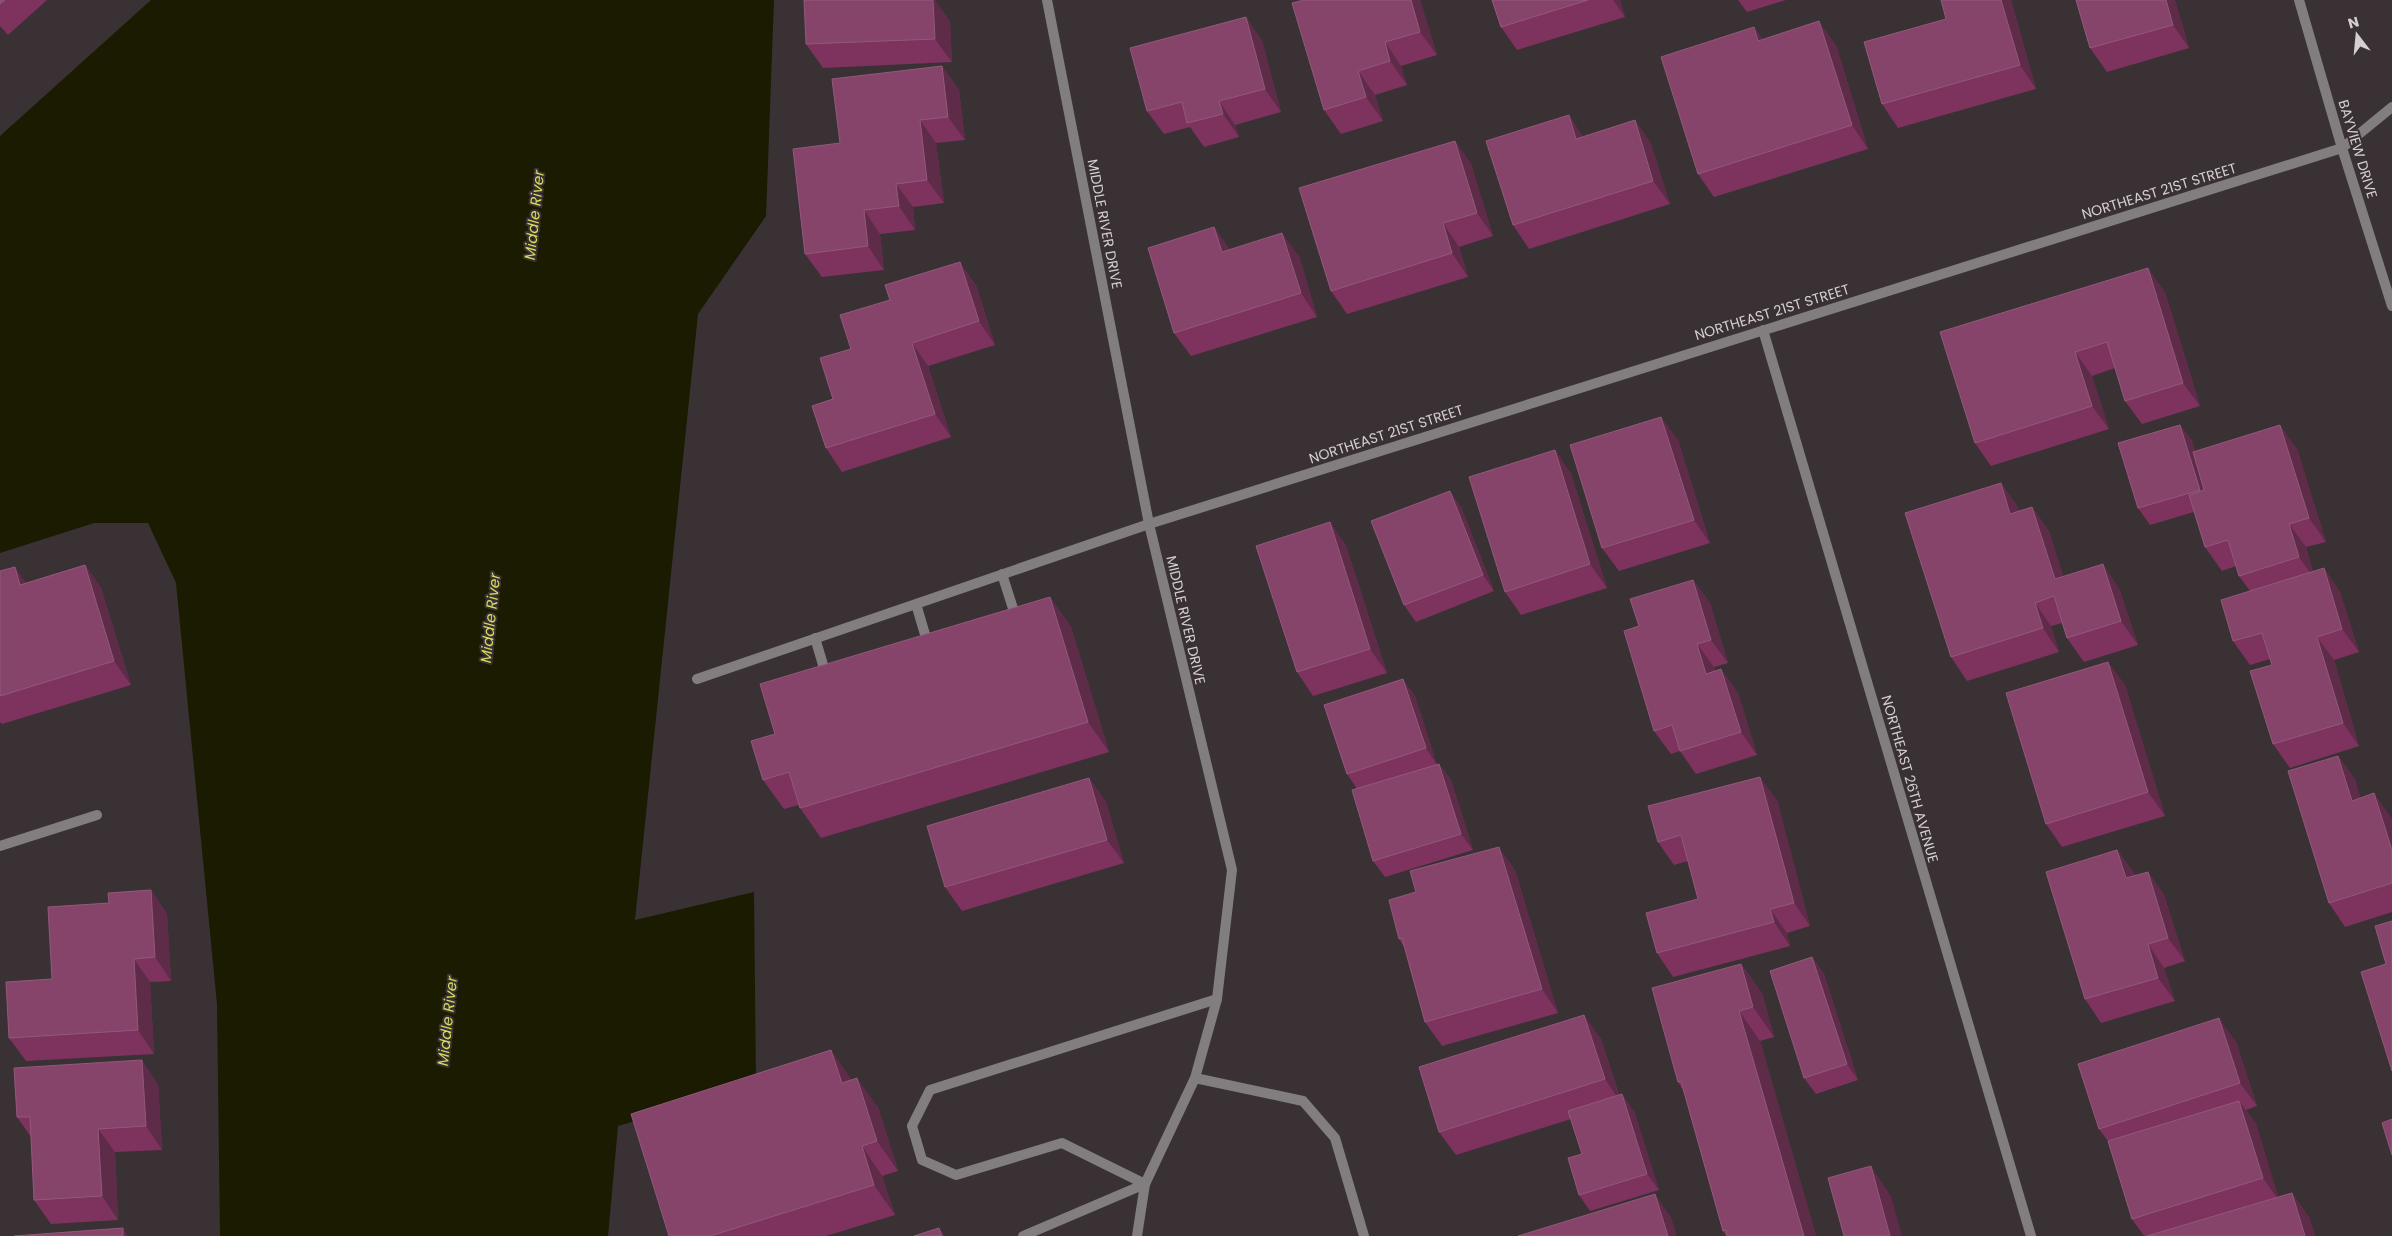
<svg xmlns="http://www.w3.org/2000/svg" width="2392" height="1236" font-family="Poppins,sans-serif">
  <rect width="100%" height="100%" fill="#3a3135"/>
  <!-- water -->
  <path fill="#1a1b00" d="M 151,0 L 774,0 L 766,216 L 698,314 L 635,920 L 754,892 L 756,1085 L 618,1126 L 608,1236 L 220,1236 L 217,1004 L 176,583 L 148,523 L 94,523 L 0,553 L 0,136 Z"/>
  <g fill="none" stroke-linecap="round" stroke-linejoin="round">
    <!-- service -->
    <path stroke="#827e80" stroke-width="10" d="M 1002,574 L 1017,621
      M 916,604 L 929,648
      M 815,638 L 827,678
      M 697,679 L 1149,524
      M 1145,1184 L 1062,1143 L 956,1175 L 922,1160 L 912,1126 L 930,1090 L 1217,999
      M 1023,1236 L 1145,1184"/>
    <!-- minor -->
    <path stroke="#827e80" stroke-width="10" d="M 1047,0 L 1149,524 L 1232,870 L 1217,999 L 1195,1078 L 1145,1184 L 1137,1236
      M 1763,330 L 2031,1236
      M 1149,524 L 2342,148 L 2392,107
      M 0,846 L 97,815
      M 1195,1078 L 1303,1101 L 1335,1138 L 1364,1236"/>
    <!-- tertiary -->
    <path stroke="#827e80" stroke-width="10" d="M 2299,0 L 2342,148 L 2392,306"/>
  </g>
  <!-- wall -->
  <path fill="#7d335e" d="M 0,0 L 47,0 L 8,35 L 0,26 Z
    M 1420,0 L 1437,55 L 1401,66 L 1407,85 L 1375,95 L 1383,121 L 1341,134 L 1324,110 Z
    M 1492,0 L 1620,0 L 1625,17 L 1517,50 L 1501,27 Z
    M 1738,0 L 1786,0 L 1747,12 Z
    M 1941,0 L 2011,0 L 2036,89 L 1898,128 L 1882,104 L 1946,19 Z
    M 2076,0 L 2175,0 L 2189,48 L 2107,72 L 2090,48 Z
    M 1246,17 L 1262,41 L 1281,112 L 1235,125 L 1239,137 L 1204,147 L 1190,127 L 1164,134 L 1147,111 Z
    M 950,21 L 952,62 L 823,68 L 806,44 Z
    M 1836,45 L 1868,149 L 1714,197 L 1698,174 Z
    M 942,66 L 959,90 L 965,140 L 936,143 L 944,203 L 913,207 L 915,230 L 880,234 L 884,270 L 822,277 L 805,254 L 840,143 Z
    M 1635,120 L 1651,144 L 1670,204 L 1529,249 L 1513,225 Z
    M 1455,141 L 1471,164 L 1493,236 L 1459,247 L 1468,277 L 1347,314 L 1331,291 Z
    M 1214,227 L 1229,249 L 1299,256 L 1317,317 L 1191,356 L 1174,333 Z
    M 976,285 L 995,345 L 928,366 L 951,437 L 842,472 L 826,448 L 833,399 L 851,349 L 890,300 Z
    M 2165,292 L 2200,406 L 2142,424 L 2125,401 L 2115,368 L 2092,376 L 2109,429 L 1991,466 L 1975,443 L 1940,332 Z
    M 2180,425 L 2192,441 L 2195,451 L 2297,449 L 2326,542 L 2306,547 L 2313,572 L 2324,568 L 2340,592 L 2359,652 L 2334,660 L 2359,746 L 2290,768 L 2273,744 L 2272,665 L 2270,659 L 2250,665 L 2233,641 L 2250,591 L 2239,576 L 2236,566 L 2222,571 L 2205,547 L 2194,512 L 2150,525 L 2138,508 Z
    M 1678,440 L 1710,543 L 1619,571 L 1602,548 Z
    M 1555,450 L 1571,474 L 1607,588 L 1521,615 L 1505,592 Z
    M 2001,483 L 2017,506 L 2019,511 L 2032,507 L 2049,531 L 2063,576 L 2119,588 L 2138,645 L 2084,662 L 2067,638 L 2062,623 L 2051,626 L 2059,652 L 1967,681 L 1951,657 Z
    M 1461,507 L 1494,591 L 1416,622 L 1404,605 Z
    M 1330,522 L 1346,546 L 1387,673 L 1313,696 L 1297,672 Z
    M 85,565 L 101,588 L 131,685 L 2,724 L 0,722 L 0,571 L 26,583 Z
    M 1693,580 L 1710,603 L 1728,663 L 1714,667 L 1715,671 L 1721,669 L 1738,693 L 1757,755 L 1696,774 L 1680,751 L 1671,754 L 1654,731 Z
    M 1050,597 L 1071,627 L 1109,752 L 821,838 L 800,808 L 799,805 L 784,809 L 763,780 L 775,734 Z
    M 2108,662 L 2125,685 L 2165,816 L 2062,847 L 2046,824 Z
    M 1415,696 L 1437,765 L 1439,764 L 1451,780 L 1473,850 L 1385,877 L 1373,861 L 1357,789 L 1347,774 Z
    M 2338,756 L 2355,779 L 2360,798 L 2391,817 L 2392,821 L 2392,912 L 2345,927 L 2329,903 Z
    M 1089,778 L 1106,802 L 1124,863 L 962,911 L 945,887 Z
    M 1777,800 L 1810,926 L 1787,933 L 1790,946 L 1673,977 L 1657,953 L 1698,899 L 1688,861 L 1674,865 L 1658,842 Z
    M 2117,850 L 2134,873 L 2135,876 L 2148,872 L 2164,895 L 2185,961 L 2164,968 L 2175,1001 L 2101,1023 L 2085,999 Z
    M 1515,870 L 1558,1013 L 1442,1046 L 1425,1022 L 1404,947 L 1399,939 Z
    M 151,890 L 167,914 L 171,981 L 150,982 L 154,1054 L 26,1061 L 9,1038 L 52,979 L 109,903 Z
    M 1812,957 L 1824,974 L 1858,1080 L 1816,1094 L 1804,1078 Z
    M 1741,964 L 1762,993 L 1774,1037 L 1760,1041 L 1816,1236 L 1726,1236 L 1723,1231 L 1683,1090 L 1678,1082 Z
    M 1601,1039 L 1619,1095 L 1634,1111 L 1659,1190 L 1590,1211 L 1579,1195 L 1582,1154 L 1571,1119 L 1456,1155 L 1439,1132 Z
    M 2236,1042 L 2257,1106 L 2246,1110 L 2256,1124 L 2278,1197 L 2292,1193 L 2309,1217 L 2315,1236 L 2144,1236 L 2132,1219 L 2108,1141 L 2099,1129 Z
    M 852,1079 L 878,1107 L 898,1171 L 882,1176 L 895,1215 L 826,1236 L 669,1236 Z
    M 158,1084 L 162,1150 L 115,1152 L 118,1220 L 51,1224 L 34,1200 L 31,1137 L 17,1117 Z"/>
  <!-- shaded-wall -->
  <path fill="#5e2b48" d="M 933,0 L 935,0 L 950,21 L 952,62 L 935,39 Z
    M 1411,0 L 1420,0 L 1437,55 L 1420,32 Z
    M 1613,0 L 1620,0 L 1625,17 Z
    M 2001,0 L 2011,0 L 2011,1 L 2036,89 L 2020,65 Z
    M 2166,0 L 2175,0 L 2189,48 L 2173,25 Z
    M 1246,17 L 1262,41 L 1281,112 L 1265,89 Z
    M 1819,21 L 1836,45 L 1868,149 L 1852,125 Z
    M 1754,27 L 1771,51 L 1758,41 Z
    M 1385,42 L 1401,66 L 1407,85 L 1390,61 Z
    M 942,66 L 959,90 L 965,140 L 948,117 Z
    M 1358,71 L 1375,95 L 1383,121 L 1366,97 Z
    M 1219,101 L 1235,125 L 1239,137 L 1223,114 Z
    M 1569,115 L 1585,139 L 1576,139 Z
    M 920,120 L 936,143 L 944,203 L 927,180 Z
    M 1635,120 L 1651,144 L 1670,204 L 1653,181 Z
    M 1455,141 L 1471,164 L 1493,236 L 1477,213 Z
    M 896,184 L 913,207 L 915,230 L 899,206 Z
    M 864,210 L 880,234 L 884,270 L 868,246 Z
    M 1443,223 L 1459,247 L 1468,277 L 1452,253 Z
    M 1214,227 L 1230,251 L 1222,252 Z
    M 1282,233 L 1299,256 L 1317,317 L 1301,293 Z
    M 960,262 L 976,285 L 995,345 L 979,321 Z
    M 2148,268 L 2165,292 L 2200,406 L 2183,383 Z
    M 912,343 L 928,366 L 951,437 L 935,414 Z
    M 2075,352 L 2092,376 L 2109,429 L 2092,406 Z
    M 1661,417 L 1678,440 L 1710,543 L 1694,520 Z
    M 2180,425 L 2192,441 L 2212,506 L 2200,490 Z
    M 2280,425 L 2297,449 L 2326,542 L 2309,518 Z
    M 1555,450 L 1571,474 L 1607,588 L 1590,564 Z
    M 2001,483 L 2017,506 L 2027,538 L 2010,514 Z
    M 1450,491 L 1461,507 L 1494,591 L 1483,575 Z
    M 2032,507 L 2049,531 L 2071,602 L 2055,579 Z
    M 1330,522 L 1346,546 L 1387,673 L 1370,649 Z
    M 2289,524 L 2306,547 L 2316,581 L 2299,557 Z
    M 2103,564 L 2119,588 L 2138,645 L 2121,621 Z
    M 85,565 L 101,588 L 131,685 L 114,661 Z
    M 15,567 L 31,590 L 20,585 Z
    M 2324,568 L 2340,592 L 2359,652 L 2342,629 Z
    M 1693,580 L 1710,603 L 1728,663 L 1711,640 Z
    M 1050,597 L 1071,627 L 1109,752 L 1088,722 Z
    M 2035,603 L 2051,626 L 2059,652 L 2043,628 Z
    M 2317,637 L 2334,660 L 2359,746 L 2343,723 Z
    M 1697,644 L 1714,667 L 1723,697 L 1706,674 Z
    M 2108,662 L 2125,685 L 2165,816 L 2148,792 Z
    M 1721,669 L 1738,693 L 1757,755 L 1741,732 Z
    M 1403,679 L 1415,696 L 1437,765 L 1426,748 Z
    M 2338,756 L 2355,779 L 2368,824 L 2352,801 Z
    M 1439,764 L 1451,780 L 1473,850 L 1461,834 Z
    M 1760,777 L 1777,800 L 1810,926 L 1794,903 Z
    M 1089,778 L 1106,802 L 1124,863 L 1107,840 Z
    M 2374,793 L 2391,817 L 2392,821 L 2392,850 Z
    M 1499,847 L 1515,870 L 1558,1013 L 1542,989 Z
    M 2117,850 L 2134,873 L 2143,902 L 2126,878 Z
    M 2148,872 L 2164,895 L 2185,961 L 2168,938 Z
    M 151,890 L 167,914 L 171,981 L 155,957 Z
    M 1770,909 L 1787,933 L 1790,946 L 1774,922 Z
    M 2148,944 L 2164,968 L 2175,1001 L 2158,978 Z
    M 1812,957 L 1824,974 L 1858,1080 L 1847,1064 Z
    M 134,959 L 150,982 L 154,1054 L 138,1030 Z
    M 1741,964 L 1762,993 L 1774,1037 L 1753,1007 Z
    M 1739,1011 L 1760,1041 L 1816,1236 L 1804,1236 Z
    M 1584,1015 L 1601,1039 L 1621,1103 L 1605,1079 Z
    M 2219,1018 L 2236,1042 L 2257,1106 L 2240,1083 Z
    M 831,1050 L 852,1080 L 842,1083 Z
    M 142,1060 L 158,1084 L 162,1150 L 146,1126 Z
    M 857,1078 L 878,1107 L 898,1171 L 877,1141 Z
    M 1622,1094 L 1634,1111 L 1659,1190 L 1647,1174 Z
    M 2239,1101 L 2256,1124 L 2280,1202 L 2263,1178 Z
    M 98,1129 L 115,1152 L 118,1220 L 102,1196 Z
    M 862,1146 L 882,1176 L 895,1215 L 874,1185 Z
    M 1871,1166 L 1891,1196 L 1902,1236 L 1890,1236 Z
    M 2292,1193 L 2309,1217 L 2315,1236 L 2305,1236 Z
    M 1655,1194 L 1671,1217 L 1677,1236 L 1668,1236 Z
    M 123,1228 L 128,1236 L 123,1236 Z
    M 939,1228 L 945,1236 L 942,1236 Z"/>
  <!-- building -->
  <path fill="#86446a" stroke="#92597a" d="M 0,0 L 5,0 L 0,4 Z
    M 804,0 L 933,0 L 935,39 L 806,44 Z
    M 1304,0 L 1411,0 L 1420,32 L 1385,42 L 1390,61 L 1358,71 L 1366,97 L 1324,110 L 1292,3 Z
    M 1492,0 L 1588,0 L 1501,27 Z
    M 1941,0 L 2001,0 L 2020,65 L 1882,104 L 1864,42 L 1946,19 Z
    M 2076,0 L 2166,0 L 2173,25 L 2090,48 Z
    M 1246,17 L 1265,89 L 1219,101 L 1223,114 L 1187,123 L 1182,102 L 1147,111 L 1130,48 Z
    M 1819,21 L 1852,125 L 1698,174 L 1661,57 L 1754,27 L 1758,41 Z
    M 942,66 L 948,117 L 920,120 L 927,180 L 896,184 L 899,206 L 864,210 L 868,246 L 805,254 L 793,149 L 840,143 L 832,79 Z
    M 1569,115 L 1576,139 L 1635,120 L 1653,181 L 1513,225 L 1486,141 Z
    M 1455,141 L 1477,213 L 1443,223 L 1452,253 L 1331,291 L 1299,188 Z
    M 1214,227 L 1222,252 L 1282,233 L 1301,293 L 1174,333 L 1148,248 Z
    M 960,262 L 979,321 L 912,343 L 935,414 L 826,448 L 812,406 L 833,399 L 820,358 L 851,349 L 840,315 L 890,300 L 885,285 Z
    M 2148,268 L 2183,383 L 2125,401 L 2107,342 L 2075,352 L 2092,406 L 1975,443 L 1940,332 Z
    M 1661,417 L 1694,520 L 1602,548 L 1570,445 Z
    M 2180,425 L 2200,490 L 2138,508 L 2118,443 Z
    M 2280,425 L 2309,518 L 2289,524 L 2299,557 L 2239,576 L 2228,540 L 2205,547 L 2189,495 L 2204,490 L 2193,452 Z
    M 1555,450 L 1590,564 L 1505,592 L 1469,477 Z
    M 2001,483 L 2010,514 L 2032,507 L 2055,579 L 2103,564 L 2121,621 L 2067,638 L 2054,596 L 2035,603 L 2043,628 L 1951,657 L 1905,513 Z
    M 1450,491 L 1483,575 L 1404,605 L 1371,521 Z
    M 1330,522 L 1370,649 L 1297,672 L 1256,546 Z
    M 85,565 L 114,661 L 0,696 L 0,571 L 15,567 L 20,585 Z
    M 2324,568 L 2342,629 L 2317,637 L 2343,723 L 2273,744 L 2250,671 L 2272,665 L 2262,633 L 2233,641 L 2221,600 Z
    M 1693,580 L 1711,640 L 1697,644 L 1706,674 L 1721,669 L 1741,732 L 1680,751 L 1672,725 L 1654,731 L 1624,631 L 1639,626 L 1630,599 Z
    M 1050,597 L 1088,722 L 800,808 L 789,772 L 763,780 L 751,741 L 775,734 L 760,684 Z
    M 2108,662 L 2148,792 L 2046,824 L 2006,693 Z
    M 1403,679 L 1426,748 L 1347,774 L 1324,705 Z
    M 2338,756 L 2352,801 L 2374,793 L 2392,850 L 2392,883 L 2329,903 L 2288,771 Z
    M 1439,764 L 1461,834 L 1373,861 L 1352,790 Z
    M 1760,777 L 1794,903 L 1770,909 L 1774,922 L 1657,953 L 1646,913 L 1698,899 L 1681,835 L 1658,842 L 1648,806 Z
    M 1089,778 L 1107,840 L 945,887 L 927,826 Z
    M 1499,847 L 1542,989 L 1425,1022 L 1402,938 L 1399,939 L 1389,900 L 1416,892 L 1410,871 Z
    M 2117,850 L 2126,878 L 2148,872 L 2168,938 L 2148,944 L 2158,978 L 2085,999 L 2046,872 Z
    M 151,890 L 155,957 L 134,959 L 138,1030 L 9,1038 L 6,982 L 52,979 L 48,907 L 109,903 L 108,893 Z
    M 2392,921 L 2392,1071 L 2361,972 L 2386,964 L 2375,926 Z
    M 1812,957 L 1847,1064 L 1804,1078 L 1770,971 Z
    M 1741,964 L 1753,1007 L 1739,1011 L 1804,1236 L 1727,1236 L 1726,1230 L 1723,1231 L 1681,1081 L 1678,1082 L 1652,988 Z
    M 1584,1015 L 1605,1079 L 1439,1132 L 1419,1067 Z
    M 2219,1018 L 2240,1083 L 2099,1129 L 2078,1064 Z
    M 831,1050 L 842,1083 L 857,1078 L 877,1141 L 862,1146 L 874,1185 L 710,1236 L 669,1236 L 631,1114 Z
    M 142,1060 L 146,1126 L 98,1129 L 102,1196 L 34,1200 L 30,1117 L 17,1117 L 14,1068 Z
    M 1622,1094 L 1647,1174 L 1579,1195 L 1568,1158 L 1582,1154 L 1568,1111 Z
    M 2239,1101 L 2263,1178 L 2132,1219 L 2108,1141 Z
    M 2392,1119 L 2392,1155 L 2382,1123 Z
    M 1871,1166 L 1890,1236 L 1844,1236 L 1828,1178 Z
    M 2292,1193 L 2305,1236 L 2147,1236 Z
    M 1655,1194 L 1668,1236 L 1518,1236 Z
    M 123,1228 L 123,1236 L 14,1236 Z
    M 939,1228 L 942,1236 L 914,1236 Z"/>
  <g text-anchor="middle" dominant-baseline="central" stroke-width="4" stroke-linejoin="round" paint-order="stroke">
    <!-- street labels -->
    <g font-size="14" fill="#d5cfd2" stroke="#3a3135">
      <text transform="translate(2358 149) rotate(73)">BAYVIEW DRIVE</text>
      <text transform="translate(2159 191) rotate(-17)">NORTHEAST 21ST STREET</text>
      <text transform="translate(1105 224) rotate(79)">MIDDLE RIVER DRIVE</text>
      <text transform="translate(1772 312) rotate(-17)">NORTHEAST 21ST STREET</text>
      <text transform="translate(1386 434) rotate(-18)">NORTHEAST 21ST STREET</text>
      <text transform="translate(1186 620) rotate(77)">MIDDLE RIVER DRIVE</text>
      <text transform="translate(1910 779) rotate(74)">NORTHEAST 26TH AVENUE</text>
    </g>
    <!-- water labels -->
    <g font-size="15" font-style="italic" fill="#d6dc5b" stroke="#3a3135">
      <text transform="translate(534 215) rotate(-84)">Middle River</text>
      <text transform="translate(490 618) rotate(-84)">Middle River</text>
      <text transform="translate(447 1021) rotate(-84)">Middle River</text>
    </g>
  </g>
  <!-- north arrow -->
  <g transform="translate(2357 35) rotate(344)" stroke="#3a3135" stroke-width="4" paint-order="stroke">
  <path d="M0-4L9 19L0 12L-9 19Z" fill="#d5cfd2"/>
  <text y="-8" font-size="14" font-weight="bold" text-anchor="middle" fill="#d5cfd2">N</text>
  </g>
</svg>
